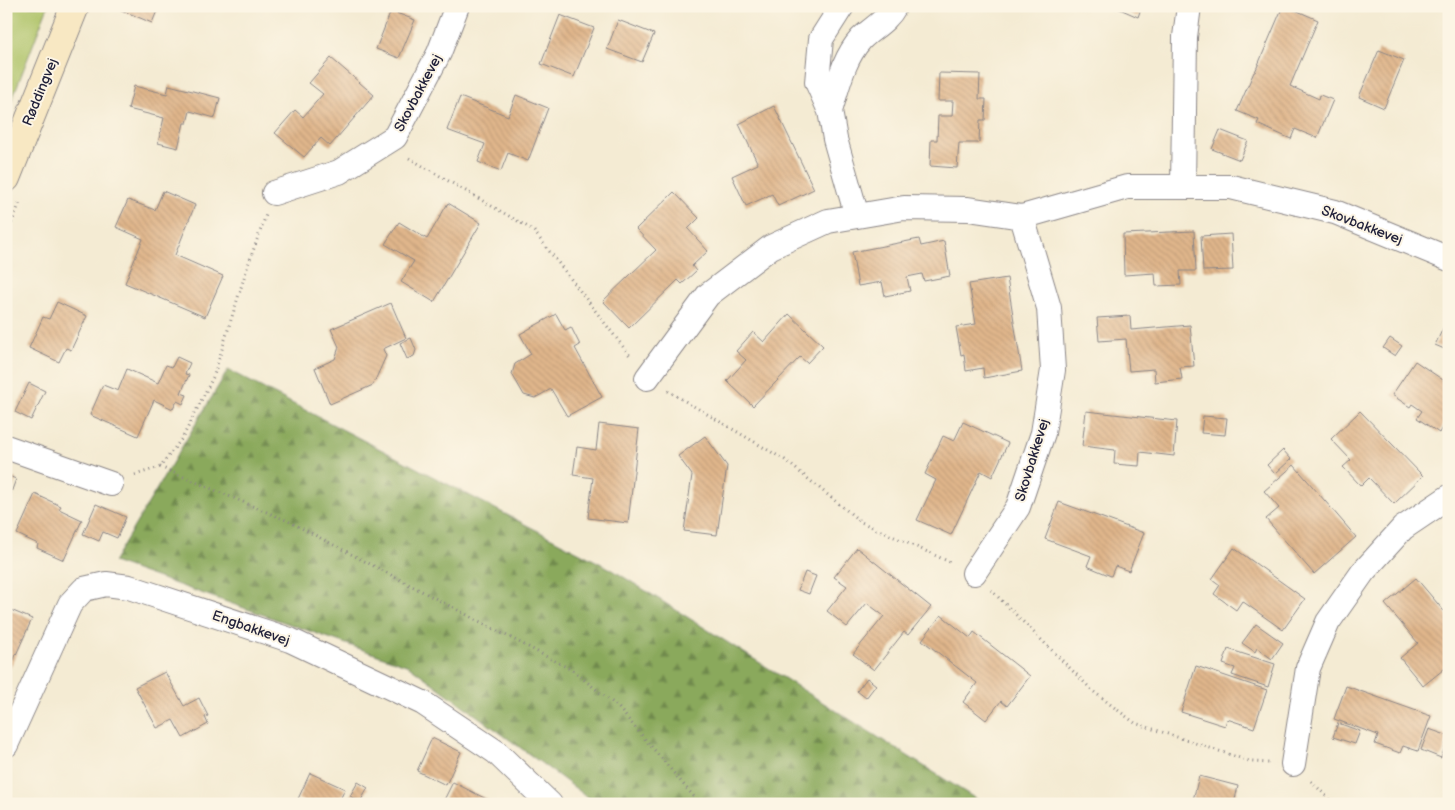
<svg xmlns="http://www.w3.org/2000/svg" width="1455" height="810" font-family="'Balsamiq Sans',sans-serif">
  <defs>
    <pattern id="forest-firs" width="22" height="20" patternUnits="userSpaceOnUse" patternTransform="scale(1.25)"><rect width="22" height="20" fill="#8aa95c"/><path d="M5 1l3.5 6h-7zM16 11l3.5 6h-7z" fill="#70894d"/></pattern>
    <pattern id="building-back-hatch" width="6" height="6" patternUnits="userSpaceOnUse" patternTransform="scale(1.25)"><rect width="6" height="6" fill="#e0b68b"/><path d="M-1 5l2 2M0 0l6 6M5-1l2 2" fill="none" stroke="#c09c79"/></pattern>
  </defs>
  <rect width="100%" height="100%" fill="#fcf5e5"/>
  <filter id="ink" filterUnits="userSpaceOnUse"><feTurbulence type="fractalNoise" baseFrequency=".02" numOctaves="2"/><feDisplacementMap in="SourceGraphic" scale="10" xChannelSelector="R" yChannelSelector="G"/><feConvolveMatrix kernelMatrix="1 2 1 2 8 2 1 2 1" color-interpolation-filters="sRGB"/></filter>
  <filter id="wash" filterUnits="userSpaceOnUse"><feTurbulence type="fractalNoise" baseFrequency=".0096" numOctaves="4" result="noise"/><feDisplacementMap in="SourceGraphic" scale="20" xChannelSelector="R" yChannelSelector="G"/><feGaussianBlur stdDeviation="1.12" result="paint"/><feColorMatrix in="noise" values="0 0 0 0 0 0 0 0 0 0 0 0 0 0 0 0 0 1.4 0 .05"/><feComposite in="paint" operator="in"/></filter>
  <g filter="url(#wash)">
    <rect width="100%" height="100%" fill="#f4ebd3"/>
    <!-- green -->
    <path fill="#aec367" stroke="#687251" d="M 6,6 L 48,6 L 6,115 Z"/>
    <!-- forest -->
    <path fill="url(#forest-firs)" stroke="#56664c" d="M 228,370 L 611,569 L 984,804 L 597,804 L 409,666 L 113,562 Z"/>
    <g id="blocks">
      <!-- building -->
      <path fill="url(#building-back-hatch)" d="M 120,6 L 159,6 L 152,23 L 119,9 Z
        M 1113,6 L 1142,6 L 1138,17 Z
        M 1283,6 L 1286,6 L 1318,20 L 1290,86 L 1319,99 L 1320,95 L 1333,100 L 1317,138 L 1295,129 L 1291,139 L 1257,124 L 1259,120 L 1237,111 L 1254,72 L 1255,72 Z
        M 391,11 L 415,20 L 399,58 L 376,49 Z
        M 560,15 L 594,28 L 574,77 L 541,64 Z
        M 618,20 L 654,34 L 642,62 L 607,49 Z
        M 1379,50 L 1404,60 L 1384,108 L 1359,97 Z
        M 331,58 L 374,95 L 330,146 L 321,138 L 304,157 L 275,133 L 295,110 L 303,117 L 323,94 L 309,83 Z
        M 939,73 L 980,74 L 979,99 L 986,99 L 985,120 L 980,120 L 979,143 L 959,143 L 957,168 L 930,166 L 931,140 L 937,140 L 938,116 L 952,116 L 953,101 L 938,101 Z
        M 169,85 L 220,98 L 215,118 L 190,111 L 187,123 L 184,123 L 178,148 L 158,143 L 164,118 L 128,109 L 134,86 L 167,94 Z
        M 516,95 L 548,108 L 528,161 L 508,153 L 501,171 L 478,162 L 485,144 L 447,130 L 460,97 L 508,116 Z
        M 774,106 L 814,189 L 778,206 L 772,194 L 746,206 L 732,176 L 758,164 L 739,124 Z
        M 1220,130 L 1248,141 L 1240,160 L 1212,149 Z
        M 163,191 L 195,205 L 175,255 L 223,276 L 205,317 L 125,283 L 143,239 L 116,227 L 128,200 L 155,210 Z
        M 674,192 L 699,218 L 688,229 L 708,251 L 692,266 L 696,271 L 682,284 L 678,280 L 629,328 L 603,301 L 656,250 L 636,229 Z
        M 448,203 L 481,223 L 434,302 L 401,282 L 414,261 L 385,244 L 399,222 L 427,239 Z
        M 1194,231 L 1196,271 L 1180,271 L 1181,285 L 1156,286 L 1155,273 L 1124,275 L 1123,234 Z
        M 1231,234 L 1233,270 L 1203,271 L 1201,236 Z
        M 919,239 L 921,246 L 944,241 L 950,276 L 924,281 L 922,274 L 907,277 L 910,291 L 885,296 L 882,282 L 858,286 L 852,252 Z
        M 1007,278 L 1022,371 L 984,378 L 983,368 L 966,371 L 964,354 L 961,355 L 956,327 L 976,324 L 969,284 Z
        M 57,302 L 87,316 L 71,350 L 66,348 L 59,362 L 29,348 L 43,317 L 49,319 Z
        M 391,303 L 406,338 L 383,349 L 386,356 L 373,385 L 330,404 L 315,368 L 335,359 L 339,347 L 331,329 Z
        M 556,314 L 565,330 L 571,327 L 580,345 L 575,348 L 602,397 L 567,416 L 551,389 L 535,398 L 524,395 L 512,374 L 515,364 L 531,354 L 520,334 Z
        M 789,314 L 823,346 L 807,363 L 800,357 L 753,406 L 727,381 L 746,360 L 736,351 L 753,332 L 764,342 Z
        M 1130,316 L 1131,330 L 1190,325 L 1194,366 L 1180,367 L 1182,379 L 1155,382 L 1154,369 L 1129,371 L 1126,339 L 1099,341 L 1097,318 Z
        M 1449,316 L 1449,351 L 1435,345 Z
        M 411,338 L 416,350 L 414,356 L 407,359 L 400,343 Z
        M 1390,338 L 1402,346 L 1395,356 L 1383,348 Z
        M 177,357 L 190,363 L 185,374 L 189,375 L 181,393 L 187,395 L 183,404 L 177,401 L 173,409 L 154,400 L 138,436 L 90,415 L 103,385 L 118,391 L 127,369 L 158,383 L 166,365 L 172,367 Z
        M 1415,361 L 1449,384 L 1449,427 L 1444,424 L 1439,433 L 1417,418 L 1422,411 L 1412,404 L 1410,407 L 1392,395 Z
        M 29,383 L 45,391 L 31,420 L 15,412 Z
        M 1086,411 L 1177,421 L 1174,456 L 1140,452 L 1139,466 L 1114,464 L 1115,450 L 1082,446 Z
        M 1360,411 L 1423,476 L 1394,504 L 1369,478 L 1361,486 L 1343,467 L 1351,460 L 1331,439 Z
        M 1203,416 L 1227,418 L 1225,435 L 1201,433 Z
        M 963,422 L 1008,443 L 992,477 L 981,471 L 951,535 L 917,520 L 936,480 L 925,474 L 943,436 L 954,441 Z
        M 599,424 L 639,429 L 628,523 L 588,518 L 593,478 L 573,475 L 577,447 L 596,450 Z
        M 705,436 L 727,466 L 717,535 L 684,531 L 692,475 L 678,456 Z
        M 1283,450 L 1291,459 L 1275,474 L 1267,465 Z
        M 1294,465 L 1356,537 L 1314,574 L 1266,519 L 1279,508 L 1264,491 Z
        M 6,475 L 16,479 L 8,501 L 6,500 Z
        M 35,494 L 61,506 L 59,509 L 82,520 L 64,560 L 37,548 L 38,544 L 17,534 Z
        M 1059,502 L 1144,533 L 1129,571 L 1115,566 L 1111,576 L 1087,566 L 1091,556 L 1045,539 Z
        M 96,504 L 126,517 L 117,538 L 103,532 L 99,541 L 83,534 Z
        M 857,548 L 931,607 L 908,635 L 904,632 L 874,670 L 853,654 L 884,616 L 867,603 L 847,627 L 827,611 L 847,586 L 834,577 Z
        M 1234,548 L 1305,599 L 1283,630 L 1242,601 L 1236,610 L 1214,594 L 1220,585 L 1212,579 Z
        M 805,572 L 816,576 L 809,594 L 798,590 Z
        M 1416,578 L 1449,617 L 1449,665 L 1423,686 L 1400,658 L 1418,643 L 1385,604 Z
        M 6,608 L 32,619 L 6,677 Z
        M 941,615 L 970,638 L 974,632 L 1030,676 L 1007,706 L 1001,701 L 986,720 L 963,702 L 977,683 L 922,640 Z
        M 1256,624 L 1283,643 L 1272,659 L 1257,648 L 1255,652 L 1242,643 Z
        M 1228,649 L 1275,664 L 1268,687 L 1232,675 L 1235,668 L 1223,664 Z
        M 1196,666 L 1267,690 L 1254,728 L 1227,719 L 1225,726 L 1181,712 Z
        M 165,672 L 184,706 L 199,698 L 208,716 L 205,717 L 208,724 L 183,738 L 173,720 L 157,728 L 135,687 Z
        M 867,678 L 876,685 L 866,698 L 857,691 Z
        M 1346,686 L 1431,716 L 1418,751 L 1403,746 L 1400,753 L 1375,744 L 1378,735 L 1334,719 Z
        M 1338,723 L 1360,731 L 1355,744 L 1333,737 Z
        M 1429,729 L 1449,736 L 1441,758 L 1421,750 Z
        M 432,738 L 461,752 L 446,785 L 417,771 Z
        M 310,773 L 345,789 L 338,804 L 309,804 L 298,799 Z
        M 1199,776 L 1238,786 L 1234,804 L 1192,804 Z
        M 358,782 L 368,788 L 360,802 L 350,796 Z
        M 453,782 L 496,804 L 442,804 Z"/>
    </g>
  </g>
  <g filter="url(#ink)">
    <use href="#blocks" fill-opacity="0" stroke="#8b8687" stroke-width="1"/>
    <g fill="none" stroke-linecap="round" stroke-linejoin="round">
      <defs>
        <path id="street" d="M 842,6 L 821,39 L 817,82 L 830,111 L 835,139 L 857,216
          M 830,111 C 838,86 843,59 861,39 C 872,28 887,21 895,6
          M 1183,187 L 1185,37 L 1189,6
          M 274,193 L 339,172 L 395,137 L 439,53 L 457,6
          M 647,378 L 708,295 L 771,247 L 828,221 L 904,208 L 968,209 L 1022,217 L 1127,187 L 1231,187 L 1335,212 L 1449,259
          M 6,447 L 111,484
          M 974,573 L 1018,507 L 1043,433 L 1053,370 L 1049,308 L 1022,217
          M 6,745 L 70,604 L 84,589 L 106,584 L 129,587 L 290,640 L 423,703 L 496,752 L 550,804
          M 1293,764 L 1308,668 L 1328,622 L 1363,572 L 1403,528 L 1449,497"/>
        <path id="secondary" d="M 6,178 L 75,6"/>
      </defs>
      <!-- street casing -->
      <use href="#street" stroke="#8b8687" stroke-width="26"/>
      <!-- secondary casing -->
      <use href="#secondary" stroke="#8b8687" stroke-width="30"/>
      <!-- path -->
      <path stroke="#8b8687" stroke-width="3" stroke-dasharray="1 4" stroke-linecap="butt" d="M 409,158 L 533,230 L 631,357
        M 6,237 L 20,202
        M 668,391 L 785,460 L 861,522 L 952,563
        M 160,467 L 288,521 L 572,670 L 617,706 L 700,804
        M 135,475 L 160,467 L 183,437 L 214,375 L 248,265 L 266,215
        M 991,590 L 1094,692 L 1135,723 L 1252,762 L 1269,763
        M 1311,781 L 1334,804"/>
      <!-- street -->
      <use href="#street" stroke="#fff" stroke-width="24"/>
      <!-- secondary -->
      <use href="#secondary" stroke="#f8e8c3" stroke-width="28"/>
    </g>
  </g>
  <g text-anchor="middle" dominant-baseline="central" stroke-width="4" stroke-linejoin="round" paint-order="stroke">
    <!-- street labels -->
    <g font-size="14" fill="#22223b" stroke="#fcf5e5">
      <text transform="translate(40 92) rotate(-68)">Røddingvej</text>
      <text transform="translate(418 93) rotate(-62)">Skovbakkevej</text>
      <text transform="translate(1362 225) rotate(21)">Skovbakkevej</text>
      <text transform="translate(1032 460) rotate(-73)">Skovbakkevej</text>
      <text transform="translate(251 628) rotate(19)">Engbakkevej</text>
    </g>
  </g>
  <!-- margin -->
  <rect width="1455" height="810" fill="none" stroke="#fcf5e5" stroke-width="25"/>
</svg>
